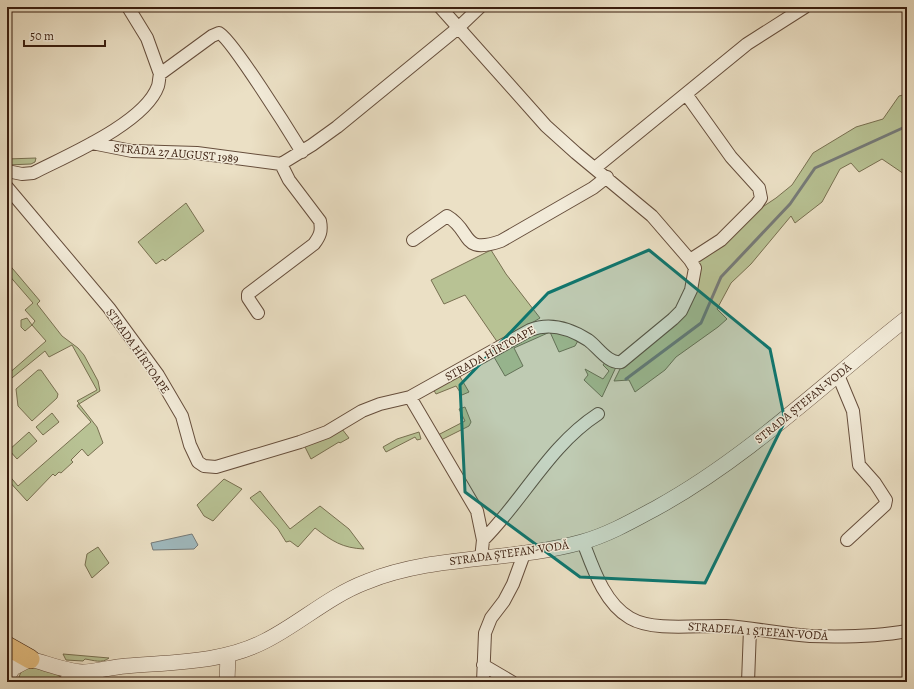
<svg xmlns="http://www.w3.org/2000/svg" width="914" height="689" font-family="Alegreya,serif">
  <rect width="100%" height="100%" fill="#ebe0c5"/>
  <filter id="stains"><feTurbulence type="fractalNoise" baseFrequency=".005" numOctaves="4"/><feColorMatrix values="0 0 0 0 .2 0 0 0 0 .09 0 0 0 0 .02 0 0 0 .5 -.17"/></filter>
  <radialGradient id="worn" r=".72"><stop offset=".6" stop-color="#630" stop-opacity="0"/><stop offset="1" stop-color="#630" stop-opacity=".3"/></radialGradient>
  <!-- green -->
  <path fill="#b8c294" stroke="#787051" d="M 907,94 L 907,176 L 882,159 L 859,172 L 851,163 L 840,169 L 822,202 L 795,223 L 791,216 L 751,264 L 731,283 L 717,309 L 727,319 L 718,327 L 676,357 L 665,370 L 635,392 L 629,380 L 614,381 L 623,363 L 678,318 L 697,260 L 755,212 L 776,198 L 792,185 L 813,153 L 856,127 L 883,119 L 899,96 Z
    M 36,158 L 35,162 L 31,164 L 7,165 L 7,159 Z
    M 186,203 L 204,231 L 165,261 L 163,259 L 156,264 L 138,242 Z
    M 491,250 L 506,274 L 540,318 L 498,343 L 465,295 L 444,304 L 431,280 Z
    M 7,262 L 40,301 L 37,304 L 62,336 L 78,348 L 84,355 L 98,381 L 100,391 L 79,404 L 97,427 L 103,443 L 88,456 L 82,449 L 71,460 L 73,462 L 61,473 L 59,472 L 55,476 L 53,474 L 27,501 L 7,479 L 7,473 L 18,486 L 91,422 L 77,406 L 79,403 L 77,401 L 97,390 L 72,345 L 49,357 L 45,351 L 7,382 L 7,375 L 46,341 L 32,325 L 25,331 L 21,327 L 21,320 L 27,318 L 32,325 L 35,321 L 25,310 L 33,303 L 7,273 Z
    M 541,330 L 557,331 L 579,339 L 575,346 L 559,352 L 550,332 L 514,348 L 523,366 L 505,376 L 494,357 L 459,375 L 469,392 L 462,395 L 456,386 L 436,394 L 432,387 Z
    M 607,359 L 616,367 L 602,397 L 584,380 L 588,375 L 585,369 L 603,379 L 609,371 L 603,365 Z
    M 38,370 L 41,370 L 58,394 L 57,398 L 32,421 L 18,406 L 16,389 Z
    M 465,407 L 471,422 L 469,426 L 439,441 L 436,436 L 465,421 L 459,409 Z
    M 52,413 L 59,422 L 43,435 L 36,427 Z
    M 342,429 L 349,438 L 340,443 L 339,442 L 311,459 L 304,445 Z
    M 29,432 L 37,441 L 17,459 L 9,450 Z
    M 419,432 L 421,439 L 417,440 L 415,437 L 386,452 L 383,447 L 397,439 Z
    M 224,479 L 242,489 L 213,521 L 204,516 L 197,505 Z
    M 260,491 L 290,529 L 320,506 L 349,529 L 364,549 C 342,548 332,541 315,528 L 298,547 L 290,541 L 286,542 L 278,529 L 250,498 Z
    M 98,547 L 109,563 L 92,578 L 85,565 L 87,554 Z
    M 63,654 L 109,658 C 102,664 93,660 85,659 L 83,661 L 66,660 Z
    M 30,667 L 58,671 L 60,679 L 56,682 L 17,682 L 21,672 Z"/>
  <!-- water -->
  <path fill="#9fbac0" stroke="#767b79" d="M 192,534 L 198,545 L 194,549 L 153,550 L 151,543 Z"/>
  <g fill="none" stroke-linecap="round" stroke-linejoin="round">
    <!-- stream -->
    <path stroke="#767b79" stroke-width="3" d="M 626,379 L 701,323 L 721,277 L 790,204 L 815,168 L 907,126"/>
    <defs>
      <path id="minor" d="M 128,7 L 147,38 L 160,74
        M 686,94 L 731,157 L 759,188 L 761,198 L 757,204 L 721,240 L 690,260
        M 92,143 L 132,151 L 197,153 L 281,164 L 312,145 L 337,127 L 458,28 L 480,7
        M 595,168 L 747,44 L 805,7
        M 7,171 L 22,174 L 33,173 C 66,156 145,123 158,86 C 159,83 159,78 160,74 L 212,36 L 219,33 C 231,38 291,134 302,152
        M 7,187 L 109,308 L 158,375 L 182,416 L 190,445 L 198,462 L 204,466 L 216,467 L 300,442 L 327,432 L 362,411 L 380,404 L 410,397 L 477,511 L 483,540 L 481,559
        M 413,240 L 447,216 C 473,231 460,255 501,241 L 593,188 L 607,177
        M 258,313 L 248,298 L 248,294 L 314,244 C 320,236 322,231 320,221 L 289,180 L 281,164
        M 838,375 L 853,411 L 859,465 L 875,483 L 886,500 L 885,505 L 847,540
        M 410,397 L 530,330 C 550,322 571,329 588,340 C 598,347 608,364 621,362 L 673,319 L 681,311 L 691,290 L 695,268 L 690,260 L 652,216 L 576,153 L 546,126 L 440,7
        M 483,540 C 524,499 549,446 598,414
        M 583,542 C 593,568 604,603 630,618 C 654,632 698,625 726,626 C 754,628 782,634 810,636 C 842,637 875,637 907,631
        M 483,665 L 512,682
        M 483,682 L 485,633 L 491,618 L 504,601 L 513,584 L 524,554
        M 748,682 L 750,629"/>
      <path id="tertiary" d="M 7,678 L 13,668 L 30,659 C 46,663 65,671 82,672 C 96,672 111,667 126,666 C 172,662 223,663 265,641 C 299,624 329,596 366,582 C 435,554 511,562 582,542 C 608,535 634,520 658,507 C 750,456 825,382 907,318
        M 66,682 L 81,672
        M 227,682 L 228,655"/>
      <path id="primary" d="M 7,646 L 30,659"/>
    </defs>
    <!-- minor casing -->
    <use href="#minor" stroke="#664e3c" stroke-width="14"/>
    <!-- tertiary casing -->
    <use href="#tertiary" stroke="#664e3c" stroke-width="16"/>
    <!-- primary casing -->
    <use href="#primary" stroke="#391d0e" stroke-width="20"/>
    <!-- minor -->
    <use href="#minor" stroke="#f2ebd9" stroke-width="12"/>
    <!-- tertiary -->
    <use href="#tertiary" stroke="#f2ebd9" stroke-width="15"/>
    <!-- primary -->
    <use href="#primary" stroke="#e6c082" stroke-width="19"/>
  </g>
  <!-- marked area -->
  <path fill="#0f766e" fill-opacity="0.2" stroke="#0f766e" stroke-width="3" stroke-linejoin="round" d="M 649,250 L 770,349 L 785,421 L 705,583 L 580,577 L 465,492 L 460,385 L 548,293 Z"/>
  <g text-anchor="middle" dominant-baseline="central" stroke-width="3" stroke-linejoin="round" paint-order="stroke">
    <!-- street labels -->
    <g font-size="12" fill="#391d0e" stroke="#f2ebd9">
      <text transform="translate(176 153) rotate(5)">STRADA 27 AUGUST 1989</text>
      <text transform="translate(138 351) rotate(55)">STRADA HÎRTOAPE</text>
      <text transform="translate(490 353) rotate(-29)">STRADA HÎRTOAPE</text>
      <text transform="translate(803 403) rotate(-39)">STRADA ȘTEFAN-VODĂ</text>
      <text transform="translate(509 553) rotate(-8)">STRADA ȘTEFAN-VODĂ</text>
      <text transform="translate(758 631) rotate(4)">STRADELA 1 ȘTEFAN-VODĂ</text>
    </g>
  </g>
  <!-- margin -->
  <rect width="914" height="689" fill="none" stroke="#ebe0c5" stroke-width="24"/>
  <rect x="8" y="8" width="898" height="673" fill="none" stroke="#391d0e" stroke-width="2"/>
  <rect x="12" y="12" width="890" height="665" fill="none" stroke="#391d0e"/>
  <!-- scale -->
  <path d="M24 40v6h81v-6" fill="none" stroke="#391d0e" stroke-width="2"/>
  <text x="30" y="40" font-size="12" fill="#391d0e" stroke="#f2ebd9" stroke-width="3" paint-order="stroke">50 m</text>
  <rect width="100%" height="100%" filter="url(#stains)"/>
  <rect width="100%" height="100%" fill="url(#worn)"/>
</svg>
